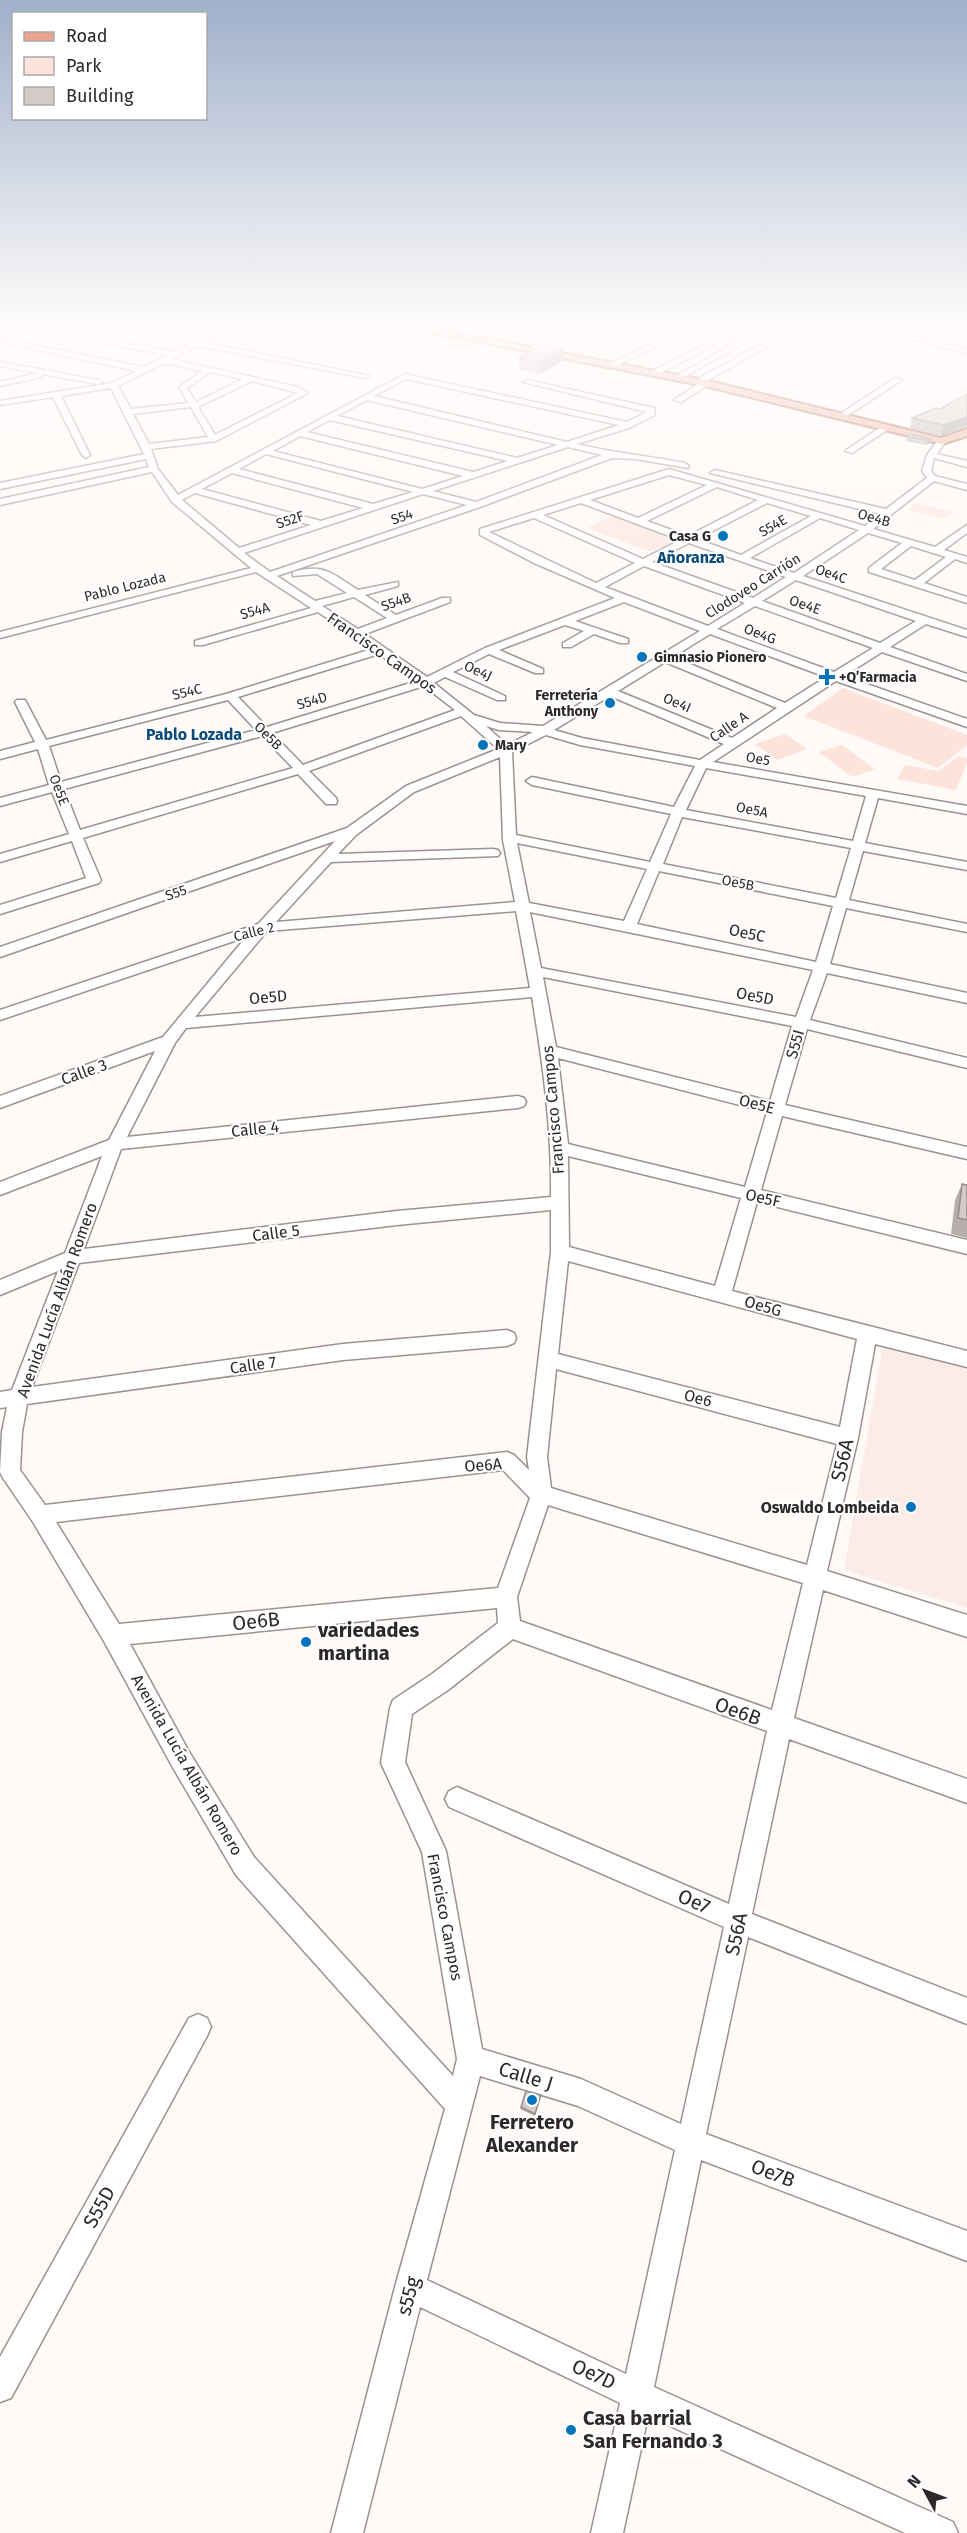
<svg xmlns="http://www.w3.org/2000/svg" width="967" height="2533" font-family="'Fira Sans',sans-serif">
  <rect width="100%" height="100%" fill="#fff9f7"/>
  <!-- built -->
  <path fill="#fbece8" d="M 883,1345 L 967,1367 L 967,1608 L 844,1570 Z"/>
  <!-- green -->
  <path fill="#fee3da" d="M 916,503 L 952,512 L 944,519 L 908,510 Z
    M 613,516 L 677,540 L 651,552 L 587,528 Z
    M 843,688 L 967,735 L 967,745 L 938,768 L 804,716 Z
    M 785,734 L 807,749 L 777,760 L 755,744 Z
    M 842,745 L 875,769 L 852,777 L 819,752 Z
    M 958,756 L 967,758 L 967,762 L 956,790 L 897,779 L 905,765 L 939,771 Z"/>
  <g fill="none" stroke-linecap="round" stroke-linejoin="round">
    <defs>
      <path id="minor" d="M 21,324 L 37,324 L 100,337 L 123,327 L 116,324 C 145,324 172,336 200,337 C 213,338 225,324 240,324 L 205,342 L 369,376 L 365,378 L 199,346 L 171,359 L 298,387 L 308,393 L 216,441 L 151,449 L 158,469 L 178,495 L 405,374 L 627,422 L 647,412 L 523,382 L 527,380 L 654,408 L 655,415 L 629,428 L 577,444 C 613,453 649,456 685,463 L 689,466 L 688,468 L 636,459 L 612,458 L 480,507 L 277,576 L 315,601 L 347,593 L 317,574 L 293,576 L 293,572 C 325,563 332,574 358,590 L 398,582 L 398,586 L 365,595 L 396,615 L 442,598 L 450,598 L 450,602 L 365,634 L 427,677 L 485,648 L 615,598 L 534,563 L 480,535 L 480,529 L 669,469 L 865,526 L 880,514 L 710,473 L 715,470 L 886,509 L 927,478 L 922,471 L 927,455 L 939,439 L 946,441 L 937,454 L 967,461 L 967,467 L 934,458 L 931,471 L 935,476 L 967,484 L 967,490 L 934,481 L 873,529 L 935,547 L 967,525 L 967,533 L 944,550 L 967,557 L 967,563 L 955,559 L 924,583 L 967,597 L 967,603 L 869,572 L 869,568 L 902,543 L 868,533 L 803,576 L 967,630 L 967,637 L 926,624 L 890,647 L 967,674 L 967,681 L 882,652 L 844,676 L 967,719 L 967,727 L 836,681 L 713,762 L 967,806 L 967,814 L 878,798 L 865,843 L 967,862 L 967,870 L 863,851 L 849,900 L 967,924 L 967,932 L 846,908 L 830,964 L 967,993 L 967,1003 L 827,973 L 810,1020 L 967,1058 L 967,1068 L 807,1029 L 785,1105 L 967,1147 L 967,1159 L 782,1116 L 761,1190 L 967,1240 L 967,1254 L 757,1202 L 732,1291 L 967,1351 L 967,1367 L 875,1344 L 858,1438 L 827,1571 L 967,1615 L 967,1637 L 823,1590 L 794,1718 L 967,1779 L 967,1803 L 789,1739 L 752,1914 L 967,1998 L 967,2024 L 748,1937 L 706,2134 L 967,2231 L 967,2261 L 701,2160 L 654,2387 L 953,2522 L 958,2533 L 905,2533 L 648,2416 L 623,2533 L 591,2533 L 620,2403 L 420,2307 L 363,2533 L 331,2533 L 395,2287 L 445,2109 L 236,1875 L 172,1766 L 105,1643 L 33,1522 L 3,1478 L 0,1472 L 2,1432 L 7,1407 L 0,1408 L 0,1392 L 12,1390 L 58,1271 L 0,1295 L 0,1280 L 65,1253 L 102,1156 L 0,1195 L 0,1182 L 109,1140 L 155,1051 L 0,1108 L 0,1096 L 163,1037 L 246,937 L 0,1020 L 0,1010 L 258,924 L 335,841 L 0,957 L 0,947 L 347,828 L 406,786 L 498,749 L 461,716 L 309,771 L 336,798 L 337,801 L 336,804 L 326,804 L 298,774 L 83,838 L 101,880 L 99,883 L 0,914 L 0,905 L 86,878 L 72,841 L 0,862 L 0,854 L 69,834 L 52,792 L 0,806 L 0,798 L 49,785 L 38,749 L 0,759 L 0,751 L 35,742 L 15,702 L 17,700 L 25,700 L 46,740 L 226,694 L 372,649 L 318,612 L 203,645 L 195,645 L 195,641 L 311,608 L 256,572 L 0,638 L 0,632 L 251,568 L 172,502 L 152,472 L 0,505 L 0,499 L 149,467 L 146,459 L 0,489 L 0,483 L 144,454 L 111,388 L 61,396 L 90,455 L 86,458 L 82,455 L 53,397 L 0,405 L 0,401 L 112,383 L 136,371 L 0,342 L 0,338 L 143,367 L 168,355 L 99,342 ZM 132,328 L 196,341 L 175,352 L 109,338 ZM 165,363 L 202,371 L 179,387 L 188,403 L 131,409 L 118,386 ZM 210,372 L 243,379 L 196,402 L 187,388 ZM 406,379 L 619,425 L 567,442 L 374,396 ZM 252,381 L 298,393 L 215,435 L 198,407 ZM 367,400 L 558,445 L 517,458 L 337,416 ZM 191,407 L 208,437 L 149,444 L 133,414 ZM 330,420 L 508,461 L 473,472 L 307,432 ZM 300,436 L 463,476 L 422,489 L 273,451 ZM 568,447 L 602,455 L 476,502 L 433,491 ZM 266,454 L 413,492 L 373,504 L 239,469 ZM 232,473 L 363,508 L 321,521 L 202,489 ZM 669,475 L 707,485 L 638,518 L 590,500 ZM 717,487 L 758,500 L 688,536 L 647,521 ZM 195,493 L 311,525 L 239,548 L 182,500 ZM 423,494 L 467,505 L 270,572 L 244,553 ZM 581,503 L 680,540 L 643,559 L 543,515 ZM 767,503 L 811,516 L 741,555 L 697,539 ZM 534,518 L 635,563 L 596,583 L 489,532 ZM 820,518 L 859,530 L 794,573 L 750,558 ZM 689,543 L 786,577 L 753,598 L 652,562 ZM 911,546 L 946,557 L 915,580 L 881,569 ZM 644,566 L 745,603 L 708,626 L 605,587 ZM 796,580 L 916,621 L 880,643 L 762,601 ZM 354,597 L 387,618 L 358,629 L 322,606 ZM 624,602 L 700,631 L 543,726 L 500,723 L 474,715 L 434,683 L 445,677 L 497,700 L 505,700 L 505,696 L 453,672 L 489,654 L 535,673 L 543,673 L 543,669 L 499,650 L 565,625 L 584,631 L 563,643 L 563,647 L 571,647 L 594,634 L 620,643 L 628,643 L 628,639 L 575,621 ZM 755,606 L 873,648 L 834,672 L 717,629 ZM 710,634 L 826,677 L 785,703 L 673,657 ZM 379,654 L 417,681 L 267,727 L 238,697 ZM 665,662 L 777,708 L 732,738 L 618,691 ZM 424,686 L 455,710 L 303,765 L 272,733 ZM 610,696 L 724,744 L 700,760 L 582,738 L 554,730 ZM 228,700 L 256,730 L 61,782 L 49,746 ZM 486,726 L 499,730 L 533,732 L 507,745 ZM 546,735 L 580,745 L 695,766 L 674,807 L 532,777 L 526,781 L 532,785 L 671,814 L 650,862 L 516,835 L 512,752 ZM 262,736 L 293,768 L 80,830 L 64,789 ZM 500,757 L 503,840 L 515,902 L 276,922 L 331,862 L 498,856 L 500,853 L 498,850 L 493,849 L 338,854 L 356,835 L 414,792 ZM 706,768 L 866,796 L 853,841 L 686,810 ZM 682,817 L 851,848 L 836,898 L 663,864 ZM 517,843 L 647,869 L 624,921 L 529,903 ZM 659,871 L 833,906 L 816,962 L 637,924 ZM 516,911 L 530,988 L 195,1017 L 267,931 ZM 530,912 L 813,970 L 796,1017 L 541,968 ZM 543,977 L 792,1026 L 770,1101 L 556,1047 ZM 532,997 C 543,1064 552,1130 551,1197 L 397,1211 L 84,1249 L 121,1149 L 518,1108 L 524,1106 L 526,1102 L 524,1098 L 518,1096 L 127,1137 L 175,1043 L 186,1028 ZM 558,1058 L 767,1112 L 745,1187 L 568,1144 ZM 568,1156 L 741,1198 L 715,1286 L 569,1247 ZM 551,1210 L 551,1252 L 527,1457 L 529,1470 L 514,1455 L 507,1452 L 45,1505 L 20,1470 L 22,1432 L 27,1404 L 343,1360 L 507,1346 L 514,1343 L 516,1338 L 514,1333 L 507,1330 L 343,1344 L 32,1387 L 79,1263 L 397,1225 ZM 568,1261 L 857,1339 L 840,1427 L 558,1354 ZM 556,1369 L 837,1444 L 807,1565 L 551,1488 L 547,1457 ZM 503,1470 L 530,1498 L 498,1588 L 119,1624 L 56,1522 ZM 548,1505 L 803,1583 L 772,1710 L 520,1621 L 517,1597 ZM 497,1608 L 498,1623 L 432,1674 L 393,1700 L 390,1708 L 381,1763 L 422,1852 L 457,2059 L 453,2076 L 254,1857 L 188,1750 L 130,1644 ZM 513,1639 L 767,1731 L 729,1904 L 457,1787 L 449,1791 L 445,1799 L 449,1807 L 724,1927 L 681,2124 L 581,2079 L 482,2049 L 446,1851 L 405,1762 L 412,1714 L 448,1690 ZM 480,2076 L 578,2106 L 675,2150 L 626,2374 L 427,2280 Z
        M 436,324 L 446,324 L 430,333 L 423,331 Z
        M 582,324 L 593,324 L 534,351 L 527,349 Z
        M 706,324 L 717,324 L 701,330 L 701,326 Z
        M 847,324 L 861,324 L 929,340 L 955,324 L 965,324 L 937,342 L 967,349 L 967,353 Z
        M 682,328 L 689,330 L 614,367 L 607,365 Z
        M 722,335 L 748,341 L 681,379 L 674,377 L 737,342 L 726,339 L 656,375 L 649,373 Z
        M 759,345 L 766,347 L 707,381 L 708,385 L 681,402 L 674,400 L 698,384 L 696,380 Z
        M 0,362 L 98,380 L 102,382 L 98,384 L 42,374 L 42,377 L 0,386 L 0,382 L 37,373 L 0,366 Z
        M 895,378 L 902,380 L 844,418 L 837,416 Z
        M 884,425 L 887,426 L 887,430 L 852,453 L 845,451 Z
        M 198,2014 L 207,2018 L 211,2027 L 207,2036 L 11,2398 L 0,2402 L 0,2357 L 189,2018 Z"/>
      <path id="major" d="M 387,324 L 407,324 L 705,380 L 941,438 L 967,429 L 967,436 L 942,444 L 705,386 Z"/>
    </defs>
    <!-- minor casing -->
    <use href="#minor" stroke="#9b928f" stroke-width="3"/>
    <!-- major casing -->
    <use href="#major" stroke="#9e513a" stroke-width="4"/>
    <!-- minor -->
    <use href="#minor" fill="#fff" fill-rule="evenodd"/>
    <!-- major -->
    <use href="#major" fill="#e9a38e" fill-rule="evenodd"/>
  </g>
  <!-- wall -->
  <path fill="#b6aeab" d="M 564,349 L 563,361 L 540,374 L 519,370 L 519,358 Z
    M 967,394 L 967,426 L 941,436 L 910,428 L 912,418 L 940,409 Z
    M 907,436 L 931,439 L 930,443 L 926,445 L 906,441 Z
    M 962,1184 L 967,1185 L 967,1238 L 951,1234 L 955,1200 Z
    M 526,2091 L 541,2095 L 535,2116 L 520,2109 Z"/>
  <!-- shaded-wall -->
  <path fill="#948d8b" d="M 564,349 L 563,361 L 540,374 L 540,362 Z
    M 967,416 L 967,426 L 941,436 L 943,425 Z
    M 931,439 L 930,443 L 926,445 L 927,440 Z"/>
  <!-- building -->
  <path fill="#d4cac7" stroke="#948d8b" stroke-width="1.5" d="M 543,345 L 564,349 L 540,362 L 519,358 Z
    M 967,394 L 967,417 L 943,425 L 912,418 L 936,408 L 940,409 Z
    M 910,434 L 931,439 L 927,440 L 907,436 Z
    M 962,1184 L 967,1185 L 967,1220 L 958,1218 Z
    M 526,2091 L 541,2095 L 535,2114 L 521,2107 Z"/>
  <!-- sky -->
  <linearGradient id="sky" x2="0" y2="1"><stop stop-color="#9fb0ca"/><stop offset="0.48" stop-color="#fffcfb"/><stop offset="1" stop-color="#fffcfb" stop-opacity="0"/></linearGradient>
  <rect width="967" height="679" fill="url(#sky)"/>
  <!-- markers -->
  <g fill="#0073bd" stroke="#fff" stroke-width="2">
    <circle cx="723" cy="536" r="6"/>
    <circle cx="642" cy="657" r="6"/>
    <path d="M824 668h6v6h6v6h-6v6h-6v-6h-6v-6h6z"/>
    <circle cx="610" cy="703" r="6"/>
    <circle cx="483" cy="745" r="6"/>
    <circle cx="911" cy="1507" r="6"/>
    <circle cx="306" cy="1642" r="6"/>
    <circle cx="532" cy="2100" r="6"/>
    <circle cx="571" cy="2430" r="6"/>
  </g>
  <g text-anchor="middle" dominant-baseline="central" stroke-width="4.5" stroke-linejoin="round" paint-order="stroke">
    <!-- far-street labels -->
    <g font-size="14" fill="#2d2928" stroke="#fff">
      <text transform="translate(402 517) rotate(-19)">S54</text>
      <text transform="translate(874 518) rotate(16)">Oe4B</text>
      <text transform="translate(290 520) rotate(-18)">S52F</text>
      <text transform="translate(773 526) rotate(-30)">S54E</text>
      <text transform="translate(831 574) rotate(19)">Oe4C</text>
      <text transform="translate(753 586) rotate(-32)">Clodoveo Carrión</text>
      <text transform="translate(125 587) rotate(-14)">Pablo Lozada</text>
      <text transform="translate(396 602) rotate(-20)">S54B</text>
      <text transform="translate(805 605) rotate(19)">Oe4E</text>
      <text transform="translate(255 611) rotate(-16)">S54A</text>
      <text transform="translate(760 634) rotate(21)">Oe4G</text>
      <text transform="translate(478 671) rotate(24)">Oe4J</text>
      <text transform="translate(187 692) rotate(-14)">S54C</text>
      <text transform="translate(312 701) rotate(-17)">S54D</text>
      <text transform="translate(677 703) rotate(23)">Oe4I</text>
      <text transform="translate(729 727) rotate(-34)">Calle A</text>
      <text transform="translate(268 736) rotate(45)">Oe5B</text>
      <text transform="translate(758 759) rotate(10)">Oe5</text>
      <text transform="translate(59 790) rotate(69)">Oe5E</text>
      <text transform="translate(752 810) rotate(11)">Oe5A</text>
      <text transform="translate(738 883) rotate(11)">Oe5B</text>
      <text transform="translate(176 893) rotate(-19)">S55</text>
      <text transform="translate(254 932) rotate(-14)">Calle 2</text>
    </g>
    <!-- far-poi labels -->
    <g font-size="14" font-weight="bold" fill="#2d2928" stroke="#fff" text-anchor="start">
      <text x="711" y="536" text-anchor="end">Casa G</text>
      <text x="654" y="657">Gimnasio Pionero</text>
      <text x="839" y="677">+Q’Farmacia</text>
      <text x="598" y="695" text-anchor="end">Ferretería<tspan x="598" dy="16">Anthony</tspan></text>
      <text x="495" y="745">Mary</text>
    </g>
    <!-- far-quarter labels -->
    <g font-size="16" font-weight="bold" fill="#0b4a7a" stroke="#fff">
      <text x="691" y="557">Añoranza</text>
      <text x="194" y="734">Pablo Lozada</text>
    </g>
    <!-- street labels -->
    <g font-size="16" fill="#2d2928" stroke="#fff">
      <text transform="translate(382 653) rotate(35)">Francisco Campos</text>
      <text transform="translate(747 933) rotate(12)">Oe5C</text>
      <text transform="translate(755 996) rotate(11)">Oe5D</text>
      <text transform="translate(268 997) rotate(-5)">Oe5D</text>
      <text transform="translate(795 1044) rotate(-74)">S55I</text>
      <text transform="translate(84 1072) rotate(-20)">Calle 3</text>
      <text transform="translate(757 1104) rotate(15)">Oe5E</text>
      <text transform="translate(553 1110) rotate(-95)">Francisco Campos</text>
      <text transform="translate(255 1129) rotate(-6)">Calle 4</text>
      <text transform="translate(763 1198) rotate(13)">Oe5F</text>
      <text transform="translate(276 1233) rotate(-7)">Calle 5</text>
      <text transform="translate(57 1300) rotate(-70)">Avenida Lucía Albán Romero</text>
      <text transform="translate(763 1306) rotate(16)">Oe5G</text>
      <text transform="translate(253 1365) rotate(-8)">Calle 7</text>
      <text transform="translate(698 1398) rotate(15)">Oe6</text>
      <text transform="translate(483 1465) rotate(-4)">Oe6A</text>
      <text transform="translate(187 1765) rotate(60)">Avenida Lucía Albán Romero</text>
      <text transform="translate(445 1917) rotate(79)">Francisco Campos</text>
    </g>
    <!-- poi labels -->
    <g font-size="16" font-weight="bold" fill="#2d2928" stroke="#fff" text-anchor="end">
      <text x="899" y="1507">Oswaldo Lombeida</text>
    </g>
    <!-- near-street labels -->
    <g font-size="20" fill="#2d2928" stroke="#fff">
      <text transform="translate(842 1460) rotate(-77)">S56A</text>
      <text transform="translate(256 1621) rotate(-6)">Oe6B</text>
      <text transform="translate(738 1711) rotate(20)">Oe6B</text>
      <text transform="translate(694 1901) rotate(23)">Oe7</text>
      <text transform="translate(736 1934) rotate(-78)">S56A</text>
      <text transform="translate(526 2076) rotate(17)">Calle J</text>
      <text transform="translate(773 2173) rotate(21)">Oe7B</text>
      <text transform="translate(99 2207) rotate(-61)">S55D</text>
      <text transform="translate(408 2296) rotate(-75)">s55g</text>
      <text transform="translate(594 2374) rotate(25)">Oe7D</text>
    </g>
    <!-- near-poi labels -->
    <g font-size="20" font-weight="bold" fill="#2d2928" stroke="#fff" text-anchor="start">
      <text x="318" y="1630">variedades<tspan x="318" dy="23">martina</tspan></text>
      <text x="532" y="2122" text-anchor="middle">Ferretero<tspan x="532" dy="23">Alexander</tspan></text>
      <text x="583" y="2418">Casa barrial<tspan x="583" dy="23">San Fernando 3</tspan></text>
    </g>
  </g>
  <!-- legend -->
  <rect x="12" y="12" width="195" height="108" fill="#ffffff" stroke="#aba9a9" stroke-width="1.5"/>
  <rect x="24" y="32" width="30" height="9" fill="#e9a38e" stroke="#aba9a9" stroke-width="1.5"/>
  <text x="66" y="42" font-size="18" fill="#2d2928">Road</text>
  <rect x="24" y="57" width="30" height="18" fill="#fee3da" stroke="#aba9a9" stroke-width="1.5"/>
  <text x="66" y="72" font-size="18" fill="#2d2928">Park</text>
  <rect x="24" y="87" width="30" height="18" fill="#d4cac7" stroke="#aba9a9" stroke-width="1.5"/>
  <text x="66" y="102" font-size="18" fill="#2d2928">Building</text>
  <!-- north arrow -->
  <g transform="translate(925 2491) rotate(311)" stroke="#ffffff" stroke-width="4.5" paint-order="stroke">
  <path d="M0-4.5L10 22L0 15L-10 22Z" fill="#2d2928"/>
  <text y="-9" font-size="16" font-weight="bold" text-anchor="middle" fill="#2d2928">N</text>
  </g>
</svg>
